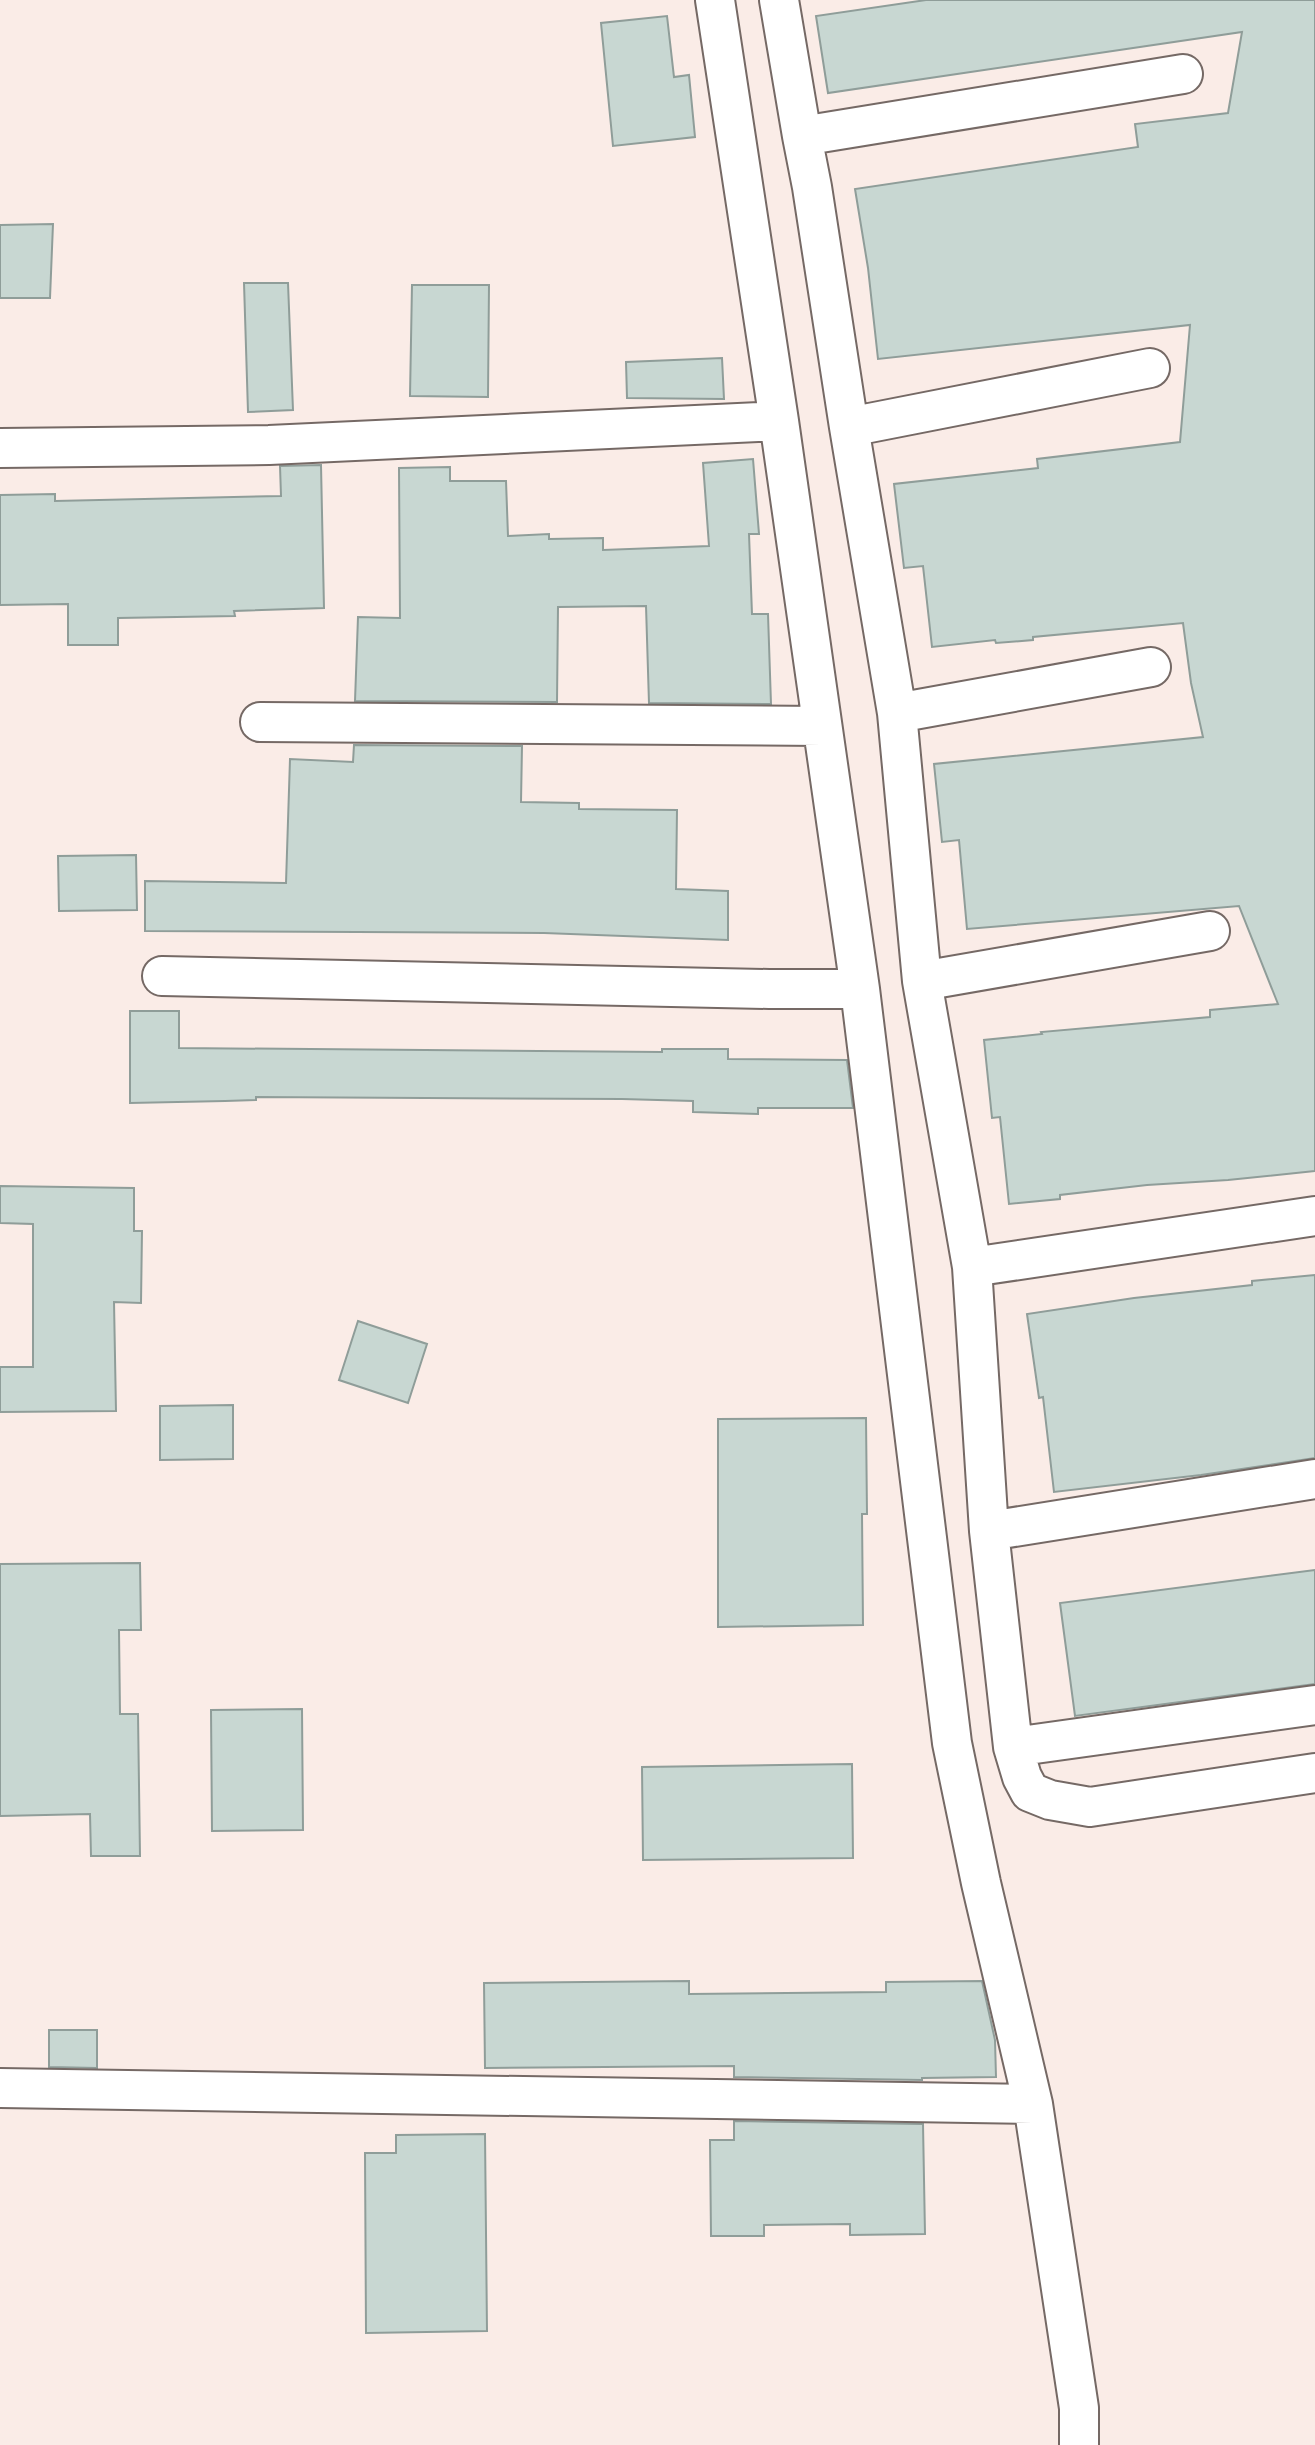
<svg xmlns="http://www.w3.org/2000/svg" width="1315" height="2445" font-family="'Work Sans',sans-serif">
  <rect width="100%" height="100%" fill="#faece7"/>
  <!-- building -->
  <path fill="#c8d7d2" stroke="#8f9d99" stroke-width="2" d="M 926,0 L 1315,0 L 1315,1171 L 1228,1180 L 1147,1185 L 1060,1195 L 1060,1199 L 1009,1204 L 1000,1117 L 992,1118 L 984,1040 L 1042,1034 L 1041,1032 L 1210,1017 L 1210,1010 L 1278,1004 L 1239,906 L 967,929 L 959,840 L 942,842 L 934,764 L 1203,737 L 1191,683 L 1183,623 L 1033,637 L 1033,640 L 996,643 L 995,640 L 932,647 L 923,566 L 904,568 L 894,484 L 1038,468 L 1037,459 L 1180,442 L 1190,325 L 878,359 L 868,268 L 855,189 L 1138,147 L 1135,124 L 1228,113 L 1242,32 L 828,93 L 816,16 Z
    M 667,16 L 674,77 L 689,75 L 695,137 L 613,146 L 601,23 Z
    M 53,224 L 50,298 L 0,298 L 0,225 Z
    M 244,283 L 288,283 L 293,410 L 248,412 Z
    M 412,285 L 489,285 L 488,397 L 410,396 Z
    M 722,358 L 724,399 L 627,398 L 626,362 Z
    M 753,459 L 759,534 L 749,534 L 752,614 L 768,614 L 771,704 L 649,703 L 646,606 L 558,607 L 557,702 L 355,701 L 358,617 L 400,618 L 399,468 L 450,467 L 450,481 L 506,481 L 508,536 L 549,534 L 549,539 L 603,538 L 603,550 L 709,546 L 703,463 Z
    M 321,465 L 324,608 L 234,611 L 235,616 L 118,618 L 118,645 L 68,645 L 68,604 L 0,605 L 0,495 L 55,494 L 55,501 L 281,496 L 280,466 Z
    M 354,745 L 522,746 L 521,802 L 579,803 L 579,809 L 677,810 L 676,889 L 728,891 L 728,940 L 544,933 L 145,931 L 145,881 L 286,883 L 290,759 L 353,762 Z
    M 136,855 L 137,910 L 59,911 L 58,856 Z
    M 130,1011 L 179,1011 L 179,1048 L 662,1052 L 662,1049 L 728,1049 L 728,1059 L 847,1060 L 853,1108 L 758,1108 L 758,1114 L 693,1112 L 693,1101 L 622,1099 L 256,1097 L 256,1100 L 225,1101 L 130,1103 Z
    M 0,1186 L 134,1188 L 134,1231 L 142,1231 L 141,1303 L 114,1302 L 116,1411 L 0,1412 L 0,1367 L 33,1367 L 33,1224 L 0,1223 Z
    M 1315,1275 L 1315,1458 L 1201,1475 L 1054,1492 L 1043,1397 L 1039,1398 L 1027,1314 L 1134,1298 L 1252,1285 L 1252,1281 Z
    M 358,1321 L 427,1344 L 408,1403 L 339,1380 Z
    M 233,1405 L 233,1459 L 160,1460 L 160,1406 Z
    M 866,1418 L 867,1514 L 862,1514 L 863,1625 L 718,1627 L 718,1419 Z
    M 140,1563 L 141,1630 L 119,1630 L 120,1714 L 138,1714 L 140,1856 L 91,1856 L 90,1814 L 0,1816 L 0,1564 Z
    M 1315,1570 L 1315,1684 L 1075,1716 L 1060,1603 Z
    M 302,1709 L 303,1830 L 212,1831 L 211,1710 Z
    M 852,1764 L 853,1858 L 643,1860 L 642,1767 Z
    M 689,1981 L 689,1994 L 886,1992 L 886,1982 L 982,1981 L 995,2040 L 996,2077 L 922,2078 L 922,2080 L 734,2077 L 734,2066 L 485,2068 L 484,1983 Z
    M 49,2030 L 97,2030 L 97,2068 L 49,2067 Z
    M 734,2121 L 923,2124 L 925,2234 L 850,2235 L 850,2224 L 764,2225 L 764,2236 L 711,2236 L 710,2140 L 734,2140 Z
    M 485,2134 L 487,2331 L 366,2333 L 365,2153 L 396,2153 L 396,2135 Z"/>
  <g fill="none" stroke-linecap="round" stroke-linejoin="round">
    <defs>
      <path id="minor" d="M 715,0 L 779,421 L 860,989 L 952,1743 L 981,1883 L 1033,2104 L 1079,2408 L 1079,2445
        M 779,0 L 802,136
        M 1150,368 L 849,427 L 897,713 L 922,981 L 972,1267 L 989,1531 L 1013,1747 L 1022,1777 L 1030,1792 L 1050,1800 L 1090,1807 L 1315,1773
        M 849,427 L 812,187 L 802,136 L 1183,74
        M 0,448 L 269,445 L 779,421
        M 897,713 L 1151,667
        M 260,722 L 822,726
        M 162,976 L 769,989 L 860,989
        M 922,981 L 1210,931
        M 972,1267 L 1315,1216
        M 989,1531 L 1315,1479
        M 1013,1747 L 1315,1705
        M 0,2088 L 1033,2104"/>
    </defs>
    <!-- minor casing -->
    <use href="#minor" stroke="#756965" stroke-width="42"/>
    <!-- minor -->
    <use href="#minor" stroke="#fff" stroke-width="38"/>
  </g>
</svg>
